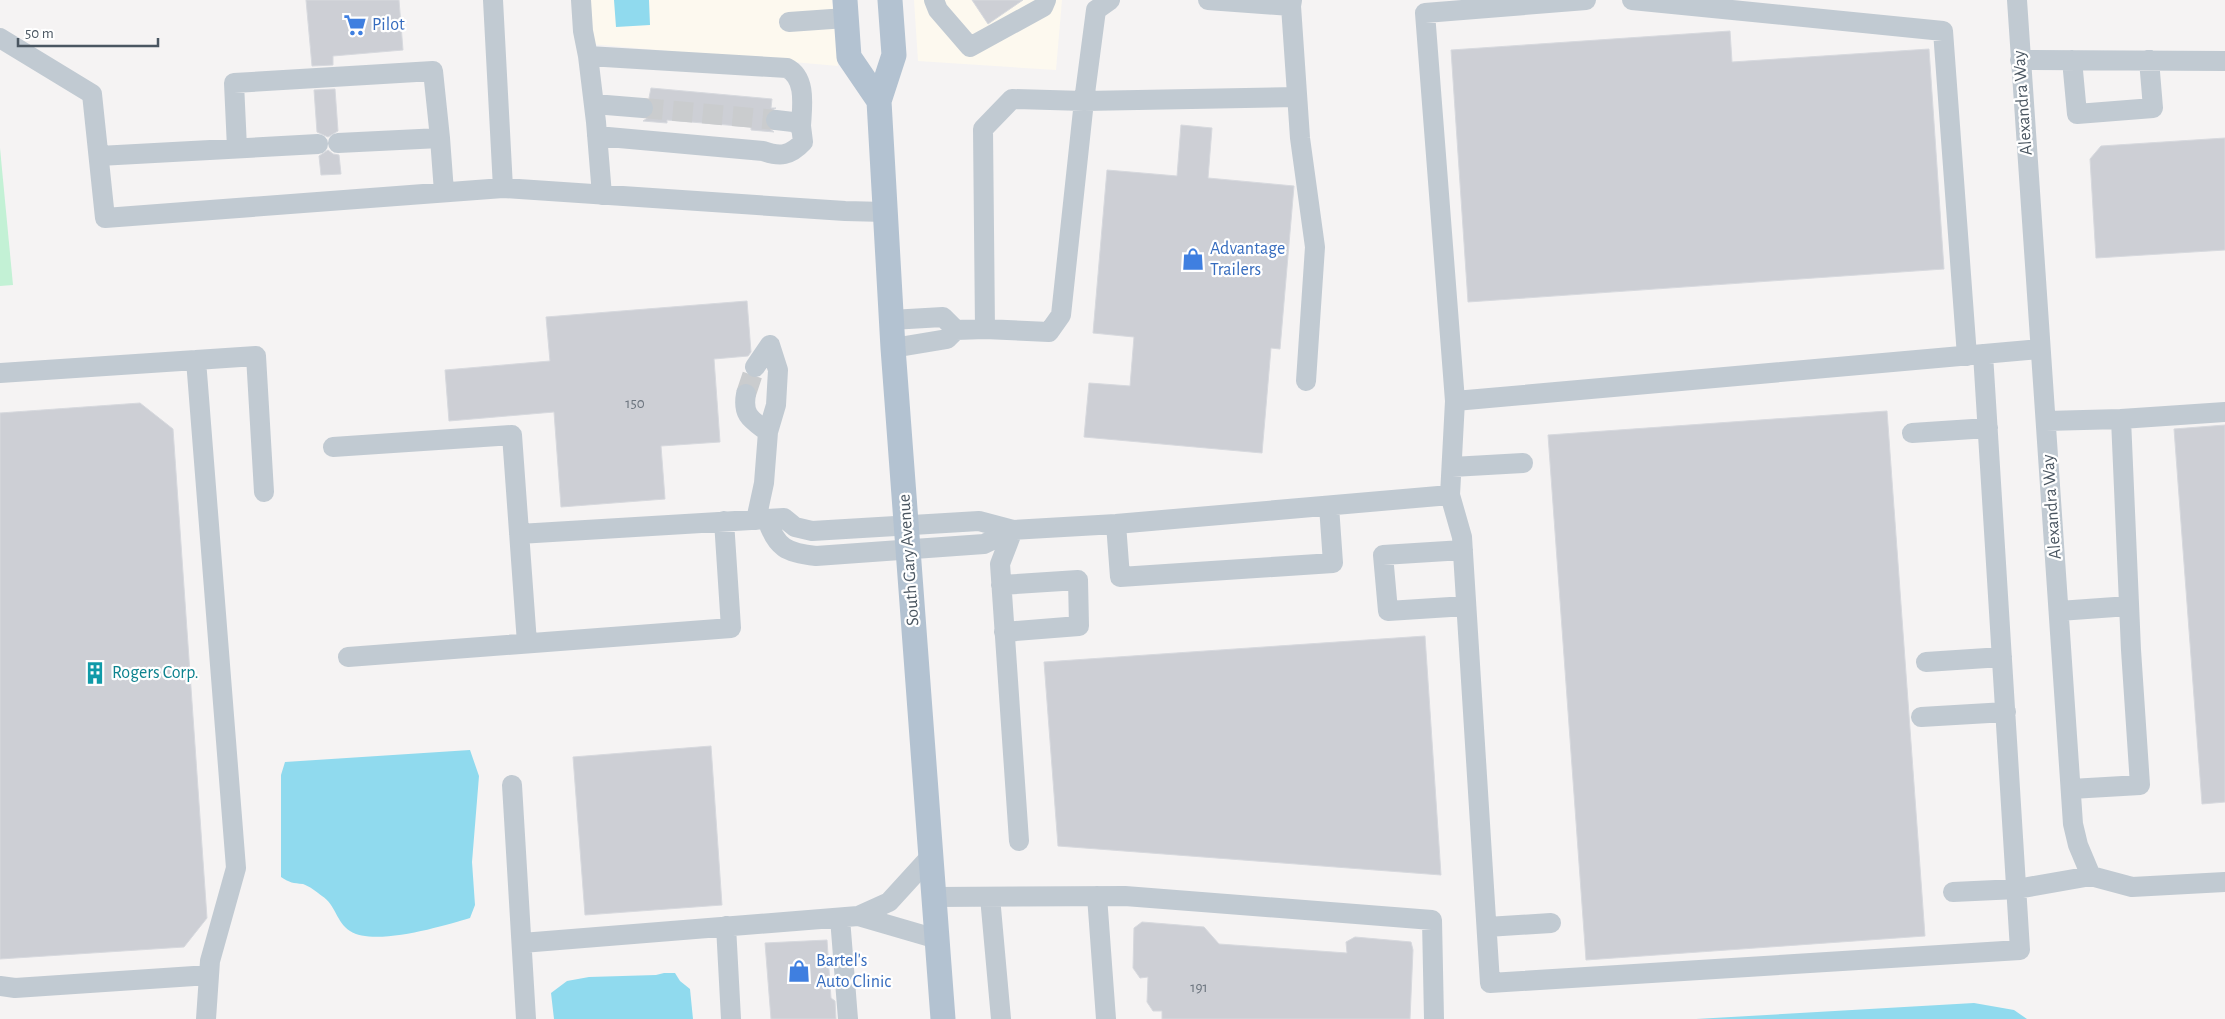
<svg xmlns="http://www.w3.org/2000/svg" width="2225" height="1019" font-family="'Alegreya Sans',sans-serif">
  <rect width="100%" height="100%" fill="#f5f3f3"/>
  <!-- commercial -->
  <path fill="#fdf9ef" d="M 575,0 L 832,0 L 838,66 L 579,43 Z
    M 914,0 L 1062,0 L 1056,70 L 918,61 Z"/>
  <!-- green -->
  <path fill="#c3f1d5" d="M 0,148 L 13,285 L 0,286 Z"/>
  <!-- water -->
  <path fill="#90daee" d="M 614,0 L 649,0 L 650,25 L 616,27 Z
    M 470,750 L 479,776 L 472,862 L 475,905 L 470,918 C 443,926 374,947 350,931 C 336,922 336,905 322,896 C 317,892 309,886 303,884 C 293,883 290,883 281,877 L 281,775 L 285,762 Z
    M 664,973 L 675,973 L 680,981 L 690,989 L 693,1019 L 554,1019 L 551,993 L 567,981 L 589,977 L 656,975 Z
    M 1974,1003 L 2014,1010 L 2027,1019 L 1696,1019 Z"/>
  <!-- building -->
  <path fill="#cdcfd5" stroke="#d7d9de" d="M 306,0 L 399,0 L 403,50 L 333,56 L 333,65 L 312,66 Z
    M 972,0 L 1023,0 L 988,24 Z
    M 1730,31 L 1732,62 L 1929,49 L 1944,269 L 1468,302 L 1451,50 Z
    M 651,88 L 772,99 L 771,108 L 776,108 L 767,113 L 764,119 L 765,125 L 774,132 L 751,130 L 751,127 L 667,120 L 667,123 L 643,121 L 652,115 L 655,109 L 653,103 L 649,98 Z
    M 335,89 L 338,131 L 328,137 L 317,132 L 314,90 Z
    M 1181,125 L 1212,128 L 1208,178 L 1294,186 L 1280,349 L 1271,348 L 1262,453 L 1084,437 L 1089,383 L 1130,386 L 1134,337 L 1093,333 L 1107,170 L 1177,176 Z
    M 2225,138 L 2225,250 L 2096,258 L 2090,159 L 2101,146 Z
    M 328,150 L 333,154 L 339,155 L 341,174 L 321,175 L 319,156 Z
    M 747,301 L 751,352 L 748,356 L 714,359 L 720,442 L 661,446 L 665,499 L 561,507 L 554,412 L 449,421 L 445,370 L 550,361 L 546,317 Z
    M 140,403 L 173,429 L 207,918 L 184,947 L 0,959 L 0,413 Z
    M 1887,411 L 1925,936 L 1586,960 L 1548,435 Z
    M 2225,425 L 2225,802 L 2202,804 L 2174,429 Z
    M 1425,636 L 1441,875 L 1058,846 L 1044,662 Z
    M 711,746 L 722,905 L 585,915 L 573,757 Z
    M 1142,922 L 1204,927 L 1219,944 L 1347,953 L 1346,942 L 1355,937 L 1411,942 L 1413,950 L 1410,1019 L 1162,1019 L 1162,1011 L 1153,1011 L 1147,1002 L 1148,977 L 1140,978 L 1133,968 L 1134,928 Z
    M 827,940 L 831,998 L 835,1001 L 836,1019 L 771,1019 L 765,943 Z"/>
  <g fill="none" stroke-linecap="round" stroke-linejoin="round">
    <!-- minor-tunnel -->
    <path stroke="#caccce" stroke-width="20" stroke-dasharray="20 10" stroke-linecap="butt" d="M 643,108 L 776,120
      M 746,394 L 755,367"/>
    <!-- minor -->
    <path stroke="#c1cad2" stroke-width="20" d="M 493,0 L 503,188 L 845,211 L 885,212
      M 581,0 L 583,31 L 588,56
      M 934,0 L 938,10 L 970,47 L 1043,7 L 1046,0
      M 1208,0 L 1291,6 L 1292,0
      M 1586,0 L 1425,13 L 1455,401 L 2040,349
      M 1632,0 L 1943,31 L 1967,356
      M 2017,0 L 2073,824 L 2078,845 L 2091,876 L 2132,887 L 2225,882
      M 1291,6 L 1300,138 L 1315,247 L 1306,381
      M 789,22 L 846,18
      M 0,38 L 92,94 L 105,218 L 503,188
      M 2020,60 L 2225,61
      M 2072,60 L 2077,114 L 2153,108 L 2149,60
      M 594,104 L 643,108
      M 597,136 L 763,151 C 780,157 790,156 803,142 L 801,126 L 793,122 L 776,120
      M 338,143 L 440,138 L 444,192
      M 237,148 L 234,83 L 433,71 L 440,138
      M 99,156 L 318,144
      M 602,195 L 596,122 L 588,56 L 787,68 C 807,78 802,107 801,126
      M 891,320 L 943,317 L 956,330
      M 985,329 L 1049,332 L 1061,315 L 1084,101 L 1297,97
      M 893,348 L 947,339 L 956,330 L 985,329 L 983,129 L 1012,99 L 1084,101 L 1096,10 L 1110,0
      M 196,360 L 256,356 L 264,492
      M 755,367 L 770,345
      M 0,373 L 196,360 L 236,868 L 210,961 L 206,1019
      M 746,394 C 742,416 752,420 768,432
      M 2121,419 L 2225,412
      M 2046,421 L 2121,419 L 2131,650 L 2140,785 L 2071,789
      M 1912,433 L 1988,428
      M 333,447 L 512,435 L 527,643
      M 1452,467 L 1523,463
      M 1450,495 L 1455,401
      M 767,519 C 776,548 787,553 816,556 L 984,544 L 1013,530
      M 756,520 L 764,483 L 768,432 L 776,405 L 778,370 L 770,345
      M 1116,524 L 1120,577 L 1333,563 L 1329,506
      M 519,534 L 784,518 L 795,527 L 812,531 L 979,521 L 1013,530
      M 1463,550 L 1383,555 L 1388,611 L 1466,606
      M 1001,585 L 1078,580 L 1079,626 L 1004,632
      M 2059,611 L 2129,606
      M 348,657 L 731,628 L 724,521
      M 1926,662 L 2002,657
      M 1921,717 L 2006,712
      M 512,785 L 526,1019
      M 1019,841 L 1000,564 L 1013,530 L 1116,524 L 1450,495 L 1462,537 L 1490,983 L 2020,950 L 1983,354
      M 1953,892 L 2017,889 L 2091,876
      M 1097,896 L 1106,1019
      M 934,897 L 1125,896 L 1432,920 L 1434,1019
      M 990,897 L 1001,1019
      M 858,916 L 937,939
      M 840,918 L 848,1019
      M 726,926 L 731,1019
      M 1487,927 L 1551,923
      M 522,943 L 858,916 L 889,902 L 931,856
      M 0,986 L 15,988 L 209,975"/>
    <!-- major -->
    <path stroke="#b3c2d1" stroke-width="25" d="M 845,0 L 849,57 L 879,101
      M 890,0 L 894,55 L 879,101 L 893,348 L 943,1019"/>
  </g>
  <!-- icons -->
  <defs>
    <symbol id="supermarket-bare" viewBox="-9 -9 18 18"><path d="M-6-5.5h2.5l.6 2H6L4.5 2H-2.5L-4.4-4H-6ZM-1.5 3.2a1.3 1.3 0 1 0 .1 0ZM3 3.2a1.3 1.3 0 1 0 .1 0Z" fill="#3f7fe0" stroke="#fff" stroke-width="2.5" paint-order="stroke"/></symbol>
    <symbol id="shop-bare" viewBox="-9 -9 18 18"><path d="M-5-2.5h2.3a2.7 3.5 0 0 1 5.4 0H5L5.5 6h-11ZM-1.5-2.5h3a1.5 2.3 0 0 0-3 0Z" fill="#3f7fe0" stroke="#fff" stroke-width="2.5" paint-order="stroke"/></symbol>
    <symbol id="building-bare" viewBox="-9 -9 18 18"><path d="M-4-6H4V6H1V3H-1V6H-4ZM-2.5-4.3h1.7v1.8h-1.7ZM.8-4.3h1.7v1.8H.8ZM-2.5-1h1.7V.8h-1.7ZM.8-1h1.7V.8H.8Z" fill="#0f9aa8" stroke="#fff" stroke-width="2.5" paint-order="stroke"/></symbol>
  </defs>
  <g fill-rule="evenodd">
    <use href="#supermarket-bare" x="339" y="9" width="32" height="32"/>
    <use href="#shop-bare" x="1177" y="243" width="32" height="32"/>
    <use href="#building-bare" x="79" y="657" width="32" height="32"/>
    <use href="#shop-bare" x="783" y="955" width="32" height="32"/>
  </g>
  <g text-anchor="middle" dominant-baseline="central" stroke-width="4.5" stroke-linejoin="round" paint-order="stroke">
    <!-- number labels -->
    <g font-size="15" fill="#6b747e">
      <text x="635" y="403">150</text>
      <text x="1199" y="987">191</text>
    </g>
    <!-- shop labels -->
    <g font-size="18" fill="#366cbe" stroke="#fff" text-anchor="start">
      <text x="372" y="25">Pilot</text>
      <text x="1210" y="249">Advantage<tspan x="1210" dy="21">Trailers</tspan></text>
      <text x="816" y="961">Bartel's<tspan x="816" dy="21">Auto Clinic</tspan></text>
    </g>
    <!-- street labels -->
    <g font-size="18" fill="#4a5661" stroke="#fff">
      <text transform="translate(2023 103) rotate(-94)">Alexandra Way</text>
      <text transform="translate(2052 507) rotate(-94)">Alexandra Way</text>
      <text transform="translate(909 560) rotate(-94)">South Gary Avenue</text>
    </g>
    <!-- culture labels -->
    <g font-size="18" fill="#0d838f" stroke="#fff" text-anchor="start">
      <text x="112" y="673">Rogers Corp.</text>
    </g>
  </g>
  <!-- scale -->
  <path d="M18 38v8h140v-8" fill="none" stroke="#4a5661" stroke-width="2.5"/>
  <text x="25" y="38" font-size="15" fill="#4a5661" stroke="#ffffff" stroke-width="4" paint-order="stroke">50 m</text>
</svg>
